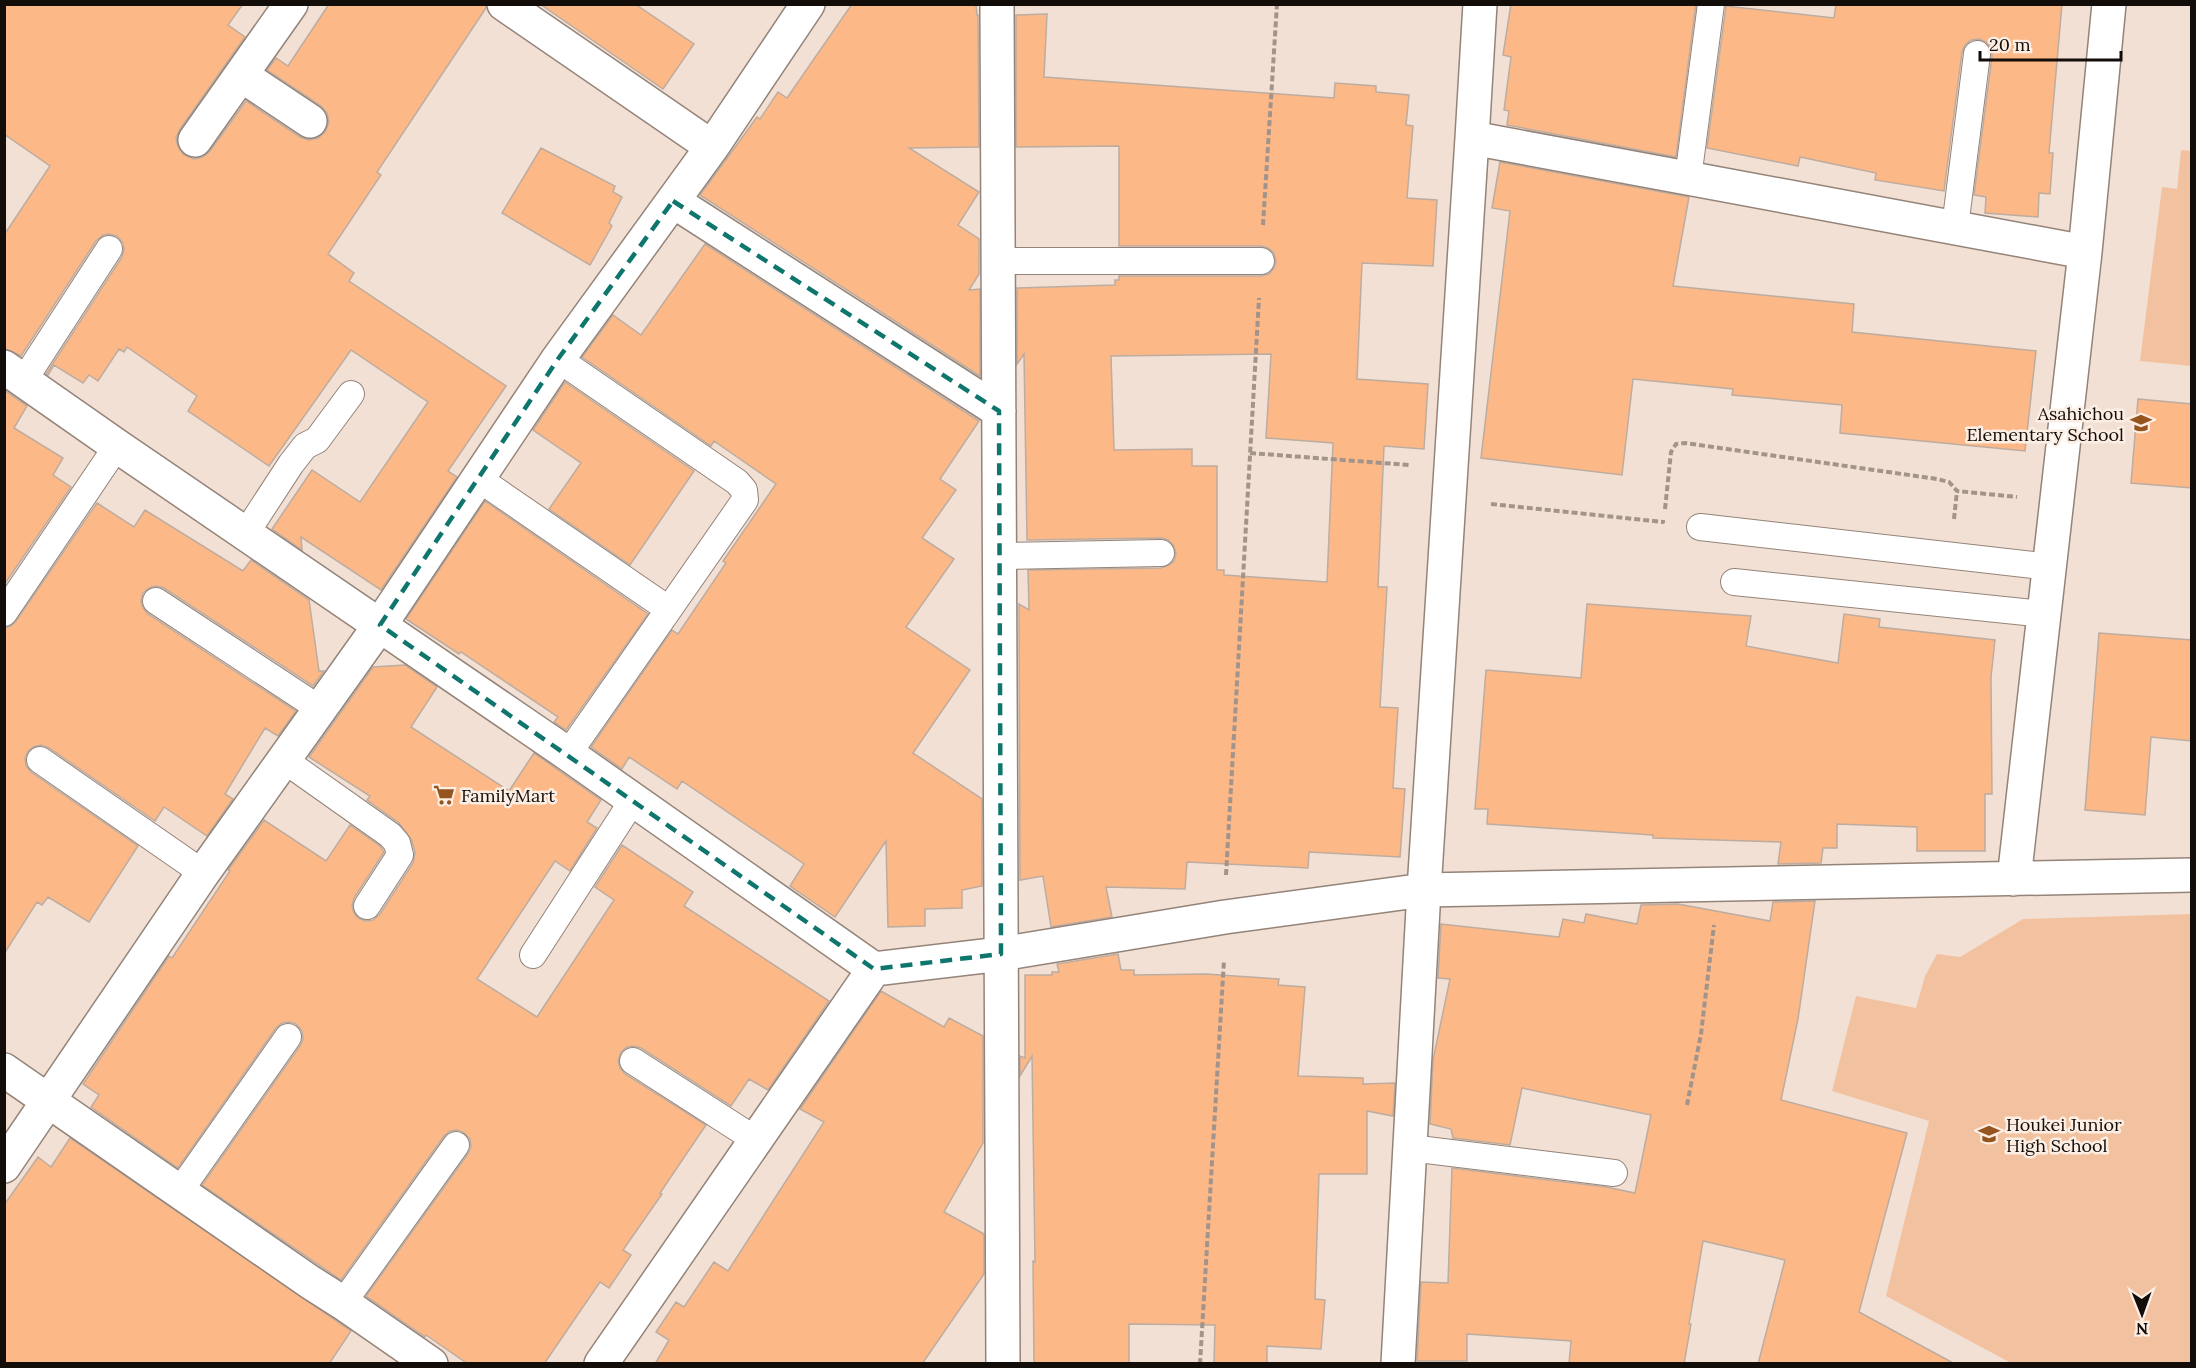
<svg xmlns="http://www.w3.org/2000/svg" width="2196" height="1368" font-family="Lora,serif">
  <rect width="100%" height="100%" fill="#f3e0d4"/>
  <!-- green -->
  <path fill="#f2c2a0" d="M 2181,150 L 2192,151 L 2191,366 L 2140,361 L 2162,187 L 2177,189 Z
    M 2191,914 L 2191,1363 L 2011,1363 L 1886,1296 L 1929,1121 L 1832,1091 L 1856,996 L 1916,1008 L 1925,976 L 1937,954 L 1960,957 L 2023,919 Z"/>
  <!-- building -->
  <path fill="#fcb887" stroke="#bdaca0" stroke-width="1.5" fill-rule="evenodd" d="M 4,4 L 243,4 L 228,25 L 245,37 L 180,129 L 176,138 L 178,147 L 184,155 L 194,159 L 203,157 L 210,151 L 246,101 L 300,137 L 309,140 L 318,138 L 325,132 L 329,122 L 327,113 L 321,106 L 267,70 L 276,58 L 288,66 L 329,4 L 486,4 L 486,8 L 377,172 L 381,175 L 328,254 L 354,273 L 349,281 L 506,386 L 448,471 L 457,477 L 381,590 L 301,537 L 302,550 L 272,529 L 312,470 L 360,502 L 428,402 L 351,350 L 269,466 L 188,411 L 197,396 L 127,347 L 124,352 L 119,349 L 98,381 L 89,375 L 83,383 L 54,365 L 48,375 L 46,374 L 122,257 L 124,250 L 123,243 L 117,236 L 109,234 L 103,235 L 96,241 L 21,356 L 4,348 L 4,235 L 50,166 L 4,134 Z
    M 540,4 L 635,4 L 694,44 L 663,89 Z
    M 852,4 L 976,4 L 977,15 L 978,15 L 979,147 L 909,148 L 979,192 L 958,225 L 979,239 L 979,274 L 969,290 L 980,289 L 980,376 L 700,195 L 757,117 L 760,119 L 778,92 L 787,98 Z
    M 1511,4 L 1696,4 L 1676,157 L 1507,125 L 1509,111 L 1504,110 L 1511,57 L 1503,55 Z
    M 1836,4 L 2062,4 L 2049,153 L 2053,153 L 2050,194 L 2039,193 L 2038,217 L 1985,213 L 1986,197 L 1974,195 L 1992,56 L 1991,48 L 1986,42 L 1979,39 L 1971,40 L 1965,45 L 1962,52 L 1944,191 L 1875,180 L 1876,173 L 1800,157 L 1798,166 L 1707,148 L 1726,6 L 1834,18 Z
    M 1047,14 L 1044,77 L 1334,98 L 1335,83 L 1376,86 L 1376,92 L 1409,95 L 1406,125 L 1413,126 L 1407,198 L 1437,200 L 1433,266 L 1362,263 L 1357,379 L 1428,384 L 1424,449 L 1384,446 L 1378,587 L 1387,587 L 1380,707 L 1398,708 L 1393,788 L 1405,789 L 1400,857 L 1309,852 L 1308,868 L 1187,862 L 1185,889 L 1106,887 L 1112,917 L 1051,927 L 1043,876 L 1020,880 L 1019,604 L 1029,610 L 1028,570 L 1161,568 L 1169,565 L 1174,561 L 1176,553 L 1173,545 L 1168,540 L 1161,538 L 1027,540 L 1024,354 L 1017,364 L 1017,288 L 1115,285 L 1115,280 L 1119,280 L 1119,276 L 1261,276 L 1269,274 L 1274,268 L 1276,262 L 1274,253 L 1268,248 L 1261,246 L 1119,246 L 1119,146 L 1016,147 L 1016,15 ZM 1271,354 L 1266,438 L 1333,443 L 1327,582 L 1224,575 L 1224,570 L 1217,570 L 1217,466 L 1192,466 L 1192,449 L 1114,450 L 1111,356 Z
    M 541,148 L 615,186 L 613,192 L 622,197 L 609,223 L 612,226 L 590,265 L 502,213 Z
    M 1500,162 L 1689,197 L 1673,286 L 1854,304 L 1852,332 L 2036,351 L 2025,451 L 1840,433 L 1842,405 L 1732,395 L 1733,389 L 1633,379 L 1622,475 L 1481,458 L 1510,211 L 1492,208 Z
    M 705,244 L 979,421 L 940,479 L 956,490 L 922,538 L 954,559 L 906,627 L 970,670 L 913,753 L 982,799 L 982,886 L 962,890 L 962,908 L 925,909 L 925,926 L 888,927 L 886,841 L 835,917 L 790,886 L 804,864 L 682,781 L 677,789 L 629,757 L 622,769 L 591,747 L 672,630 L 678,634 L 726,563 L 723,561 L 776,484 L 714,441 L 711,446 L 582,357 L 613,315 L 641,335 Z
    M 565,382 L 694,471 L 630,565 L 549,509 L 581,463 L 533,430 Z
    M 4,390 L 27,406 L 14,428 L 63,458 L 53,475 L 71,487 L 4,585 Z
    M 2138,399 L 2192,404 L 2192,488 L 2131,483 Z
    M 485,501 L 648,614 L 566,730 L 554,722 L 558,717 L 461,652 L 459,654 L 406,619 Z
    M 97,503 L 134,527 L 145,510 L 243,571 L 251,560 L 309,600 L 319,671 L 324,671 L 313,686 L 164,588 L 156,586 L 149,588 L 143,593 L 141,601 L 143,608 L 148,614 L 296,711 L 278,736 L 265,728 L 225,794 L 233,799 L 207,836 L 164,807 L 155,821 L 49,748 L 41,745 L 33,747 L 28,751 L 25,758 L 26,766 L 31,772 L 138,846 L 89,922 L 48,897 L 42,905 L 37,902 L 4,954 L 4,628 L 11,626 L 16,621 Z
    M 1587,604 L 1751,616 L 1746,646 L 1838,663 L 1844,614 L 1880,619 L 1879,627 L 1995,640 L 1991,677 L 1992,794 L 1985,794 L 1985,851 L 1917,851 L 1917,827 L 1837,824 L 1837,848 L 1823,848 L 1821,863 L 1778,864 L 1781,842 L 1653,838 L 1653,835 L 1487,824 L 1488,809 L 1475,809 L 1486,670 L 1581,678 Z
    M 2099,633 L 2192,640 L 2192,741 L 2151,737 L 2145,815 L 2085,810 Z
    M 405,665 L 437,687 L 411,727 L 509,791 L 534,753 L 601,800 L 587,822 L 597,828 L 570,871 L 555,861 L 477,979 L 537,1017 L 614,900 L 595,887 L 622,845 L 693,892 L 684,906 L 829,1001 L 768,1090 L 749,1079 L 731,1106 L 641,1048 L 633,1046 L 627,1047 L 621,1052 L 618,1061 L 620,1068 L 625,1074 L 706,1125 L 660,1193 L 662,1194 L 623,1250 L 631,1255 L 609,1288 L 600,1282 L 544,1364 L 468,1364 L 426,1335 L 425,1337 L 366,1296 L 468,1154 L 471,1147 L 470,1139 L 464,1133 L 457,1130 L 450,1131 L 444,1136 L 341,1280 L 202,1185 L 300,1046 L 303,1039 L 302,1031 L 296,1024 L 289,1022 L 282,1023 L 276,1028 L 178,1168 L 91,1107 L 99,1095 L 83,1084 L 169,956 L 172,958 L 230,871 L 228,870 L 264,820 L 326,861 L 350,825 L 380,846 L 384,852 L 354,898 L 352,906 L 354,913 L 358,918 L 366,921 L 373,920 L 380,914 L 413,863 L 415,852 L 411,839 L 399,823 L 367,800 L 370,796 L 309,757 L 373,667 Z
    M 1815,901 L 1798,1019 L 1781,1100 L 1907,1133 L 1859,1312 L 1955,1364 L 1758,1364 L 1785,1260 L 1703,1241 L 1689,1324 L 1691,1324 L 1684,1364 L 1569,1364 L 1571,1341 L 1467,1334 L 1467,1361 L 1417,1361 L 1421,1282 L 1448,1283 L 1452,1168 L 1606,1187 L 1635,1193 L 1651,1115 L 1522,1088 L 1510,1145 L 1453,1138 L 1451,1129 L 1430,1124 L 1433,1060 L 1450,979 L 1438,978 L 1441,924 L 1559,937 L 1563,919 L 1584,923 L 1586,914 L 1637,924 L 1641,905 L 1678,904 L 1770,921 L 1773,902 Z
    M 1118,954 L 1121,970 L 1134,970 L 1134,975 L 1206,974 L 1279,979 L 1278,985 L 1305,987 L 1298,1076 L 1363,1078 L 1363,1084 L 1395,1083 L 1393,1116 L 1367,1111 L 1367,1174 L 1319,1174 L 1315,1299 L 1325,1300 L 1321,1349 L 1267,1346 L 1267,1364 L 1214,1364 L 1215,1325 L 1129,1324 L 1129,1364 L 1034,1364 L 1033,1261 L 1035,1262 L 1032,1056 L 1020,1076 L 1020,1056 L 1025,1058 L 1025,975 L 1052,975 L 1052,972 L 1059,972 L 1057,964 Z
    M 881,991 L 944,1027 L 949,1018 L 983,1036 L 983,1143 L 944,1212 L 984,1234 L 984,1274 L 922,1364 L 655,1364 L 669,1340 L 656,1332 L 676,1302 L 684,1307 L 714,1262 L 728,1271 L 824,1122 L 800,1109 Z
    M 70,1138 L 351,1331 L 329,1364 L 4,1364 L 4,1205 L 38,1157 L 51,1167 Z"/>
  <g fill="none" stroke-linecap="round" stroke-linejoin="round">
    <defs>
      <path id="service" d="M 1688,178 L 1711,4
        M 1955,227 L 1977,54
        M 998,261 L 1261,261
        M 558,359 L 737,482 L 744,490 L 745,500 L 568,754
        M 24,380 L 109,249
        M 479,479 L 668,609
        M 1700,527 L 2050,567
        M 246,533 L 291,464 L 305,446 L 317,440 L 351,394
        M 1000,556 L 1161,553
        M 1734,582 L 2044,614
        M 156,601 L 320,709
        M 4,613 L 117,446
        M 40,760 L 203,873
        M 284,760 L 390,835 L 397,843 L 400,855 L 367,906
        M 533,955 L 633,800
        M 633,1061 L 756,1140
        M 1410,1148 L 1614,1173
        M 179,1192 L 288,1037
        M 343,1303 L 456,1145"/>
      <path id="minor" d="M 504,4 L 712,147
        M 997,4 L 1003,1364
        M 241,75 L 310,121
        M 1472,138 L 1480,4
        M 195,140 L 291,4
        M 673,201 L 999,411
        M 4,367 L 117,446 L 568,754 L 874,969
        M 2014,879 L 2085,252 L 2109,4
        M 4,1070 L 310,1282 L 343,1303 L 431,1364
        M 4,1166 L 203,873 L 380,625 L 558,359 L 712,147 L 808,4
        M 601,1364 L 874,969 L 1001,954 L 1225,917 L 1424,890 L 2192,875
        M 1398,1364 L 1424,890 L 1472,138 L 2085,252"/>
    </defs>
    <!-- service casing -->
    <use href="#service" stroke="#948378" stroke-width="28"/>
    <!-- minor casing -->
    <use href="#minor" stroke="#948378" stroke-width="36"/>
    <!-- path -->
    <path stroke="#a2948b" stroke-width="4" stroke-dasharray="6 3" stroke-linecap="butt" d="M 1263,225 L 1277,4
      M 1250,453 L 1409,465
      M 1491,504 L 1663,522 L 1663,520
      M 1665,509 L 1671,452 L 1676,444 L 1685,443 L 1937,479 L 1949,482 L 1957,491 L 2017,497
      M 1954,519 L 1957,491
      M 1226,875 L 1259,298
      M 1687,1105 L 1701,1034 L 1714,925
      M 1200,1364 L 1224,960"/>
    <!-- service -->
    <use href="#service" stroke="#fff" stroke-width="26"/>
    <!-- minor -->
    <use href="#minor" stroke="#fff" stroke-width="33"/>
  </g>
  <!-- marked area -->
  <path fill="none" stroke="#0f766e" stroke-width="4.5" stroke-dasharray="12 8" stroke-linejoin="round" d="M 673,201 L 999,411 L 1001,954 L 874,969 L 380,625 L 558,359 Z"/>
  <!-- icons -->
  <defs>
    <symbol id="school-bare" viewBox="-9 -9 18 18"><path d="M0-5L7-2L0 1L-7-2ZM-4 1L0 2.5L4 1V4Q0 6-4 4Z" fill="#96551f" stroke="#fdeee4" stroke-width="2.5" paint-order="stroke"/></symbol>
    <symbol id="supermarket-bare" viewBox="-9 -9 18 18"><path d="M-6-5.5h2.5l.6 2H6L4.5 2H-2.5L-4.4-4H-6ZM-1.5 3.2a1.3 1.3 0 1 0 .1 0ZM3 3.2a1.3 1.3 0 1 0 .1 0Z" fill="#96551f" stroke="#fdeee4" stroke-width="2.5" paint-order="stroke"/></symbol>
  </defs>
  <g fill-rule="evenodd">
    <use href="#school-bare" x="2126" y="408" width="30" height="30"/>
    <use href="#supermarket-bare" x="429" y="780" width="30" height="30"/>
    <use href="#school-bare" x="1974" y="1119" width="30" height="30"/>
  </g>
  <g text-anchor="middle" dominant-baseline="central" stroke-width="5" stroke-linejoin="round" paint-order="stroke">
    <!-- poi labels -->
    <g font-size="18" fill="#130d09" stroke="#fdeee4" text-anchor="start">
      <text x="2124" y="413" text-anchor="end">Asahichou<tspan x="2124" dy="21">Elementary School</tspan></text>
      <text x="461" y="795">FamilyMart</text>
      <text x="2006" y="1124">Houkei Junior<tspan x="2006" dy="21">High School</tspan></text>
    </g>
  </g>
  <!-- border -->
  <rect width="2196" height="1368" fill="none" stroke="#130d09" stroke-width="12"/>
  <!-- north arrow -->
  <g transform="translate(2142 1314) rotate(179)" stroke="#fdeee4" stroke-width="4.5" paint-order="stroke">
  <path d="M0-4.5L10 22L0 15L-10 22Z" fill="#130d09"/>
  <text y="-9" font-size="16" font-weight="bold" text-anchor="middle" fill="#130d09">N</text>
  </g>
  <!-- scale -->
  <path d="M1980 51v9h141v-9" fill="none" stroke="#130d09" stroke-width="3"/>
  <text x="1989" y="51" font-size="18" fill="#130d09" stroke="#fdeee4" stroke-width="4.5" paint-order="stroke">20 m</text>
</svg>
